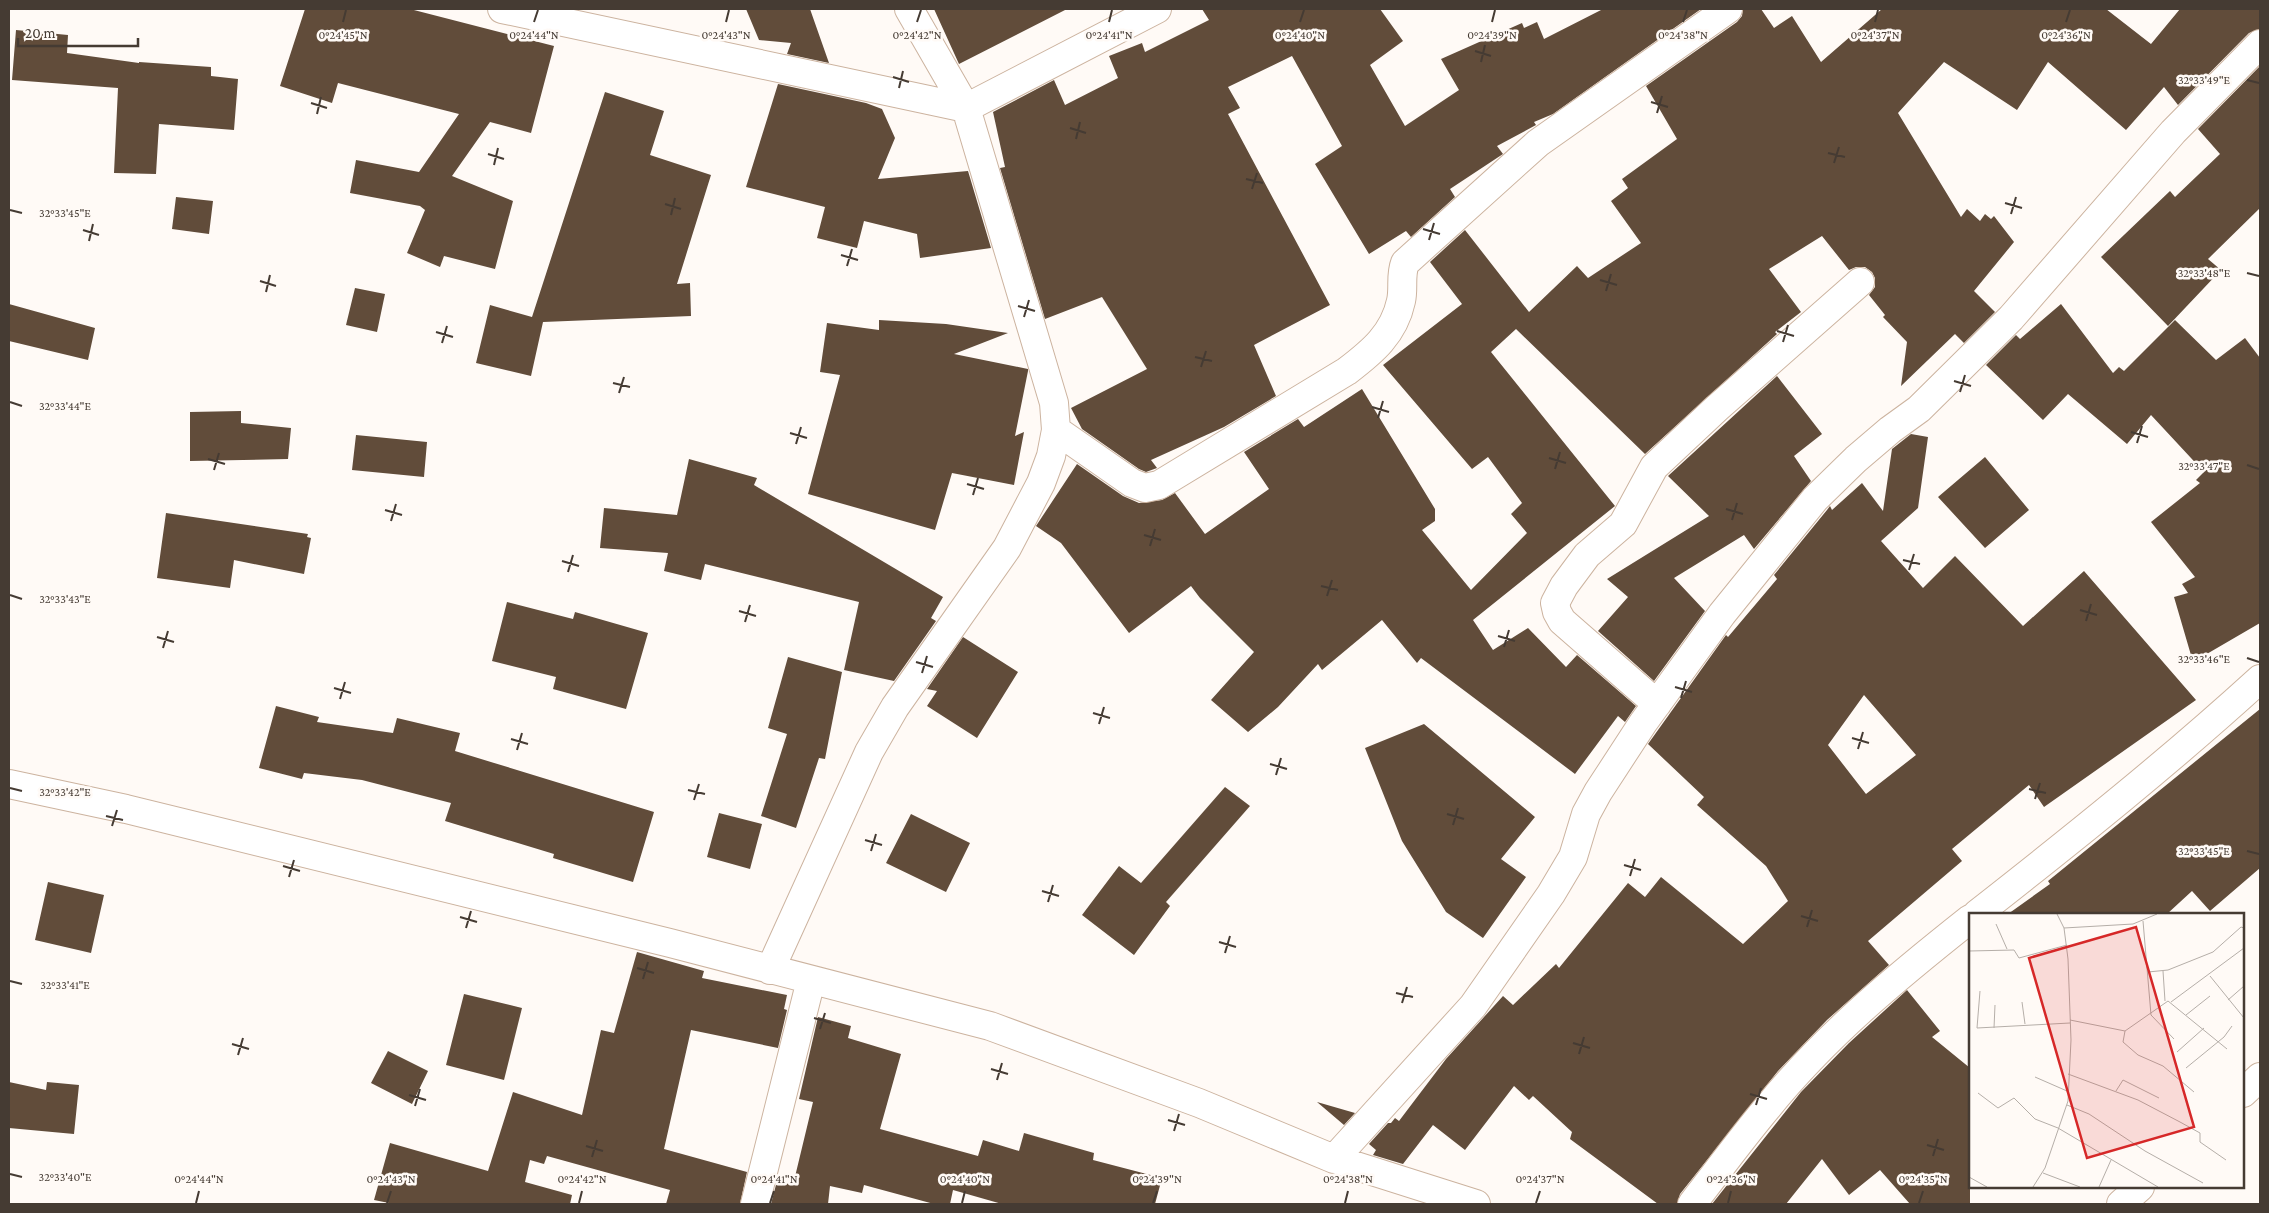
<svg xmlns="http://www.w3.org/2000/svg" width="2269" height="1213" font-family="'Crimson Pro',serif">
  <rect width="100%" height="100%" fill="#fffaf6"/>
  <!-- building -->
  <path fill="#614c3a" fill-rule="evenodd" d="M 305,9 L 410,9 L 554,46 L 531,133 L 490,122 L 452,176 L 513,201 L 495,269 L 444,256 L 440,267 L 407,253 L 425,210 L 420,206 L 350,193 L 356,160 L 419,172 L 459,114 L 338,83 L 332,103 L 280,86 Z
    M 746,9 L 810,9 L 829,63 L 787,54 L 791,43 L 759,40 Z
    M 934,9 L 1067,9 L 959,64 Z
    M 1202,9 L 1380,9 L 1403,41 L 1370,65 L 1405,126 L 1459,90 L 1441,59 L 1522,23 L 1524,28 L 1537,22 L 1544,39 L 1603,9 L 1701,9 L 1553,114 L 1534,122 L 1536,125 L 1497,146 L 1503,154 L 1450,189 L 1455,197 L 1411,237 L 1406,231 L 1369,254 L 1315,164 L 1342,146 L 1292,56 L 1228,87 L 1240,108 L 1228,114 L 1330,305 L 1254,345 L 1276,396 L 1224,427 L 1151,460 L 1157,468 L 1146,472 L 1139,469 L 1082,429 L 1071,408 L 1147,369 L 1102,297 L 1045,319 L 1000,168 L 1005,167 L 993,112 L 1054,80 L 1065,105 L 1118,78 L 1109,56 L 1142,43 L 1145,52 L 1209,20 Z
    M 1743,9 L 1761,9 L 1774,28 L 1792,16 L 1821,62 L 1882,9 L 2106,9 L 2151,44 L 2180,9 L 2260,9 L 2260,29 L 2249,33 L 2178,105 L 2164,87 L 2126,130 L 2048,62 L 2017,110 L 1944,62 L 1898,113 L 1961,217 L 1967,209 L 1980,221 L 1985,214 L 1991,219 L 1994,216 L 2014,242 L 1974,291 L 1995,312 L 1964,343 L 1955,334 L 1901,386 L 1907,342 L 1883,317 L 1885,315 L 1869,295 L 1875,287 L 1875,278 L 1872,272 L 1865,267 L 1856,267 L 1849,270 L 1822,236 L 1769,269 L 1801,312 L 1775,332 L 1777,334 L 1645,454 L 1516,329 L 1491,352 L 1615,506 L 1473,620 L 1493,650 L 1528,628 L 1566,667 L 1577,655 L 1636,706 L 1625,722 L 1618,716 L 1575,774 L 1421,658 L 1417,663 L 1382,620 L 1322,670 L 1318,664 L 1278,707 L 1248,732 L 1211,700 L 1254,652 L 1200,598 L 1191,586 L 1129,633 L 1061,543 L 1036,526 L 1077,464 L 1123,496 L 1139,503 L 1162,500 L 1175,493 L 1205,534 L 1269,489 L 1244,452 L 1298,419 L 1304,427 L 1362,389 L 1435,509 L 1435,521 L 1422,530 L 1471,590 L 1527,533 L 1511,514 L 1522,503 L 1488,457 L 1472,469 L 1383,365 L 1462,304 L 1430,262 L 1465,230 L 1529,312 L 1577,266 L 1588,278 L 1641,243 L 1611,201 L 1628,188 L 1622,179 L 1677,139 L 1646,86 L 1737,22 L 1742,16 Z
    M 16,30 L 68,35 L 67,53 L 139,63 L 139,62 L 211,67 L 211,76 L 238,79 L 234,130 L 159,124 L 156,174 L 114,173 L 118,88 L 12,80 Z
    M 2260,66 L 2260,208 L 2208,259 L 2221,270 L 2168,326 L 2101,257 L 2170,191 L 2175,197 L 2220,154 L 2198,129 Z
    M 778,84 L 866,103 L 882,109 L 895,138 L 878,179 L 968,171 L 991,248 L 920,258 L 917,234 L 864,221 L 857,248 L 817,238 L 825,207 L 746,187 Z
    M 605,92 L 664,111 L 650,155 L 711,175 L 677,284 L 690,283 L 691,316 L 543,322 L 531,376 L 476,363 L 490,305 L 532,317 Z
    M 176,197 L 213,201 L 209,234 L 172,229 Z
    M 355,288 L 385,294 L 377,332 L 346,325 Z
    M 9,304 L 95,328 L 88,360 L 9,341 Z
    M 2061,304 L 2113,373 L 2119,367 L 2124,371 L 2175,320 L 2216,360 L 2245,338 L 2260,358 L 2260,623 L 2193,662 L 2174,597 L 2188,593 L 2182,584 L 2195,577 L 2151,522 L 2200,483 L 2196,480 L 2204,472 L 2151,415 L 2127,444 L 2068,394 L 2043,420 L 1986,365 L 2016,335 L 2020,339 Z
    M 879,320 L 946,324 L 1008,333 L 954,354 L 1028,369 L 1028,371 L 1015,436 L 1024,432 L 1014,485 L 952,473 L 935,530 L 808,494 L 840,375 L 820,372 L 827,323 L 879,330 Z
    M 1777,376 L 1822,434 L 1794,456 L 1811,481 L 1754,549 L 1744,535 L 1674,578 L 1705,611 L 1654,681 L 1598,631 L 1628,597 L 1607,579 L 1709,516 L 1668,476 Z
    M 241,411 L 241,423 L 291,428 L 288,459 L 190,461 L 190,412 Z
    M 1911,434 L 1928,437 L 1918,508 L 1881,541 L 1923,588 L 1955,556 L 2023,626 L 2084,571 L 2196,700 L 2044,807 L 2029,785 L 1952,849 L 1962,861 L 1868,941 L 1889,965 L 1827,1020 L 1778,1071 L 1680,1194 L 1677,1204 L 1658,1204 L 1570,1139 L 1572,1132 L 1533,1096 L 1529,1100 L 1514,1086 L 1465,1150 L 1433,1125 L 1403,1164 L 1373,1155 L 1376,1150 L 1369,1144 L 1388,1123 L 1391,1123 L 1395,1118 L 1399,1121 L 1446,1059 L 1503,996 L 1513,1005 L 1556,964 L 1559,968 L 1628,883 L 1645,897 L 1661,877 L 1743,944 L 1788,901 L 1766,866 L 1697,805 L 1704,797 L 1648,744 L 1726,635 L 1728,637 L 1777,579 L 1774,575 L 1827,510 L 1830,506 L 1832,510 L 1862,483 L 1883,511 L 1892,449 ZM 1864,695 L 1916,755 L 1866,794 L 1828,745 Z
    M 356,435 L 427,442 L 424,477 L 352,470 Z
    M 1985,457 L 2029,510 L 1985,548 L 1938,497 Z
    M 689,459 L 757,478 L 754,485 L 943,597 L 931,618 L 936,621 L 894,681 L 844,670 L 859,602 L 705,564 L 701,580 L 664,571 L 668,553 L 600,548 L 604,508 L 677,515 Z
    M 166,513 L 308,534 L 307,537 L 311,538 L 304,574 L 234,560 L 230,588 L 157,578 Z
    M 507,602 L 573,619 L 575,612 L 648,633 L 626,709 L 553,689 L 556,677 L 492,661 Z
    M 963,637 L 1018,672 L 977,738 L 927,706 L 937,691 L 927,689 Z
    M 788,657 L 842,672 L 825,759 L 819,758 L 796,828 L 761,816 L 787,734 L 768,728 Z
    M 276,706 L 319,717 L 317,722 L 393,733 L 397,718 L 460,733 L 455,751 L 654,812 L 633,882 L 553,858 L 554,854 L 445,821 L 451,803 L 362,780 L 304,773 L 302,779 L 259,768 Z
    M 2260,709 L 2260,868 L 2210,911 L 2192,891 L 2167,914 L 2008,914 L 2050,884 L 2048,881 Z
    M 1424,724 L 1535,817 L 1501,859 L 1526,877 L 1483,938 L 1446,912 L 1402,841 L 1365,748 Z
    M 1225,787 L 1250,806 L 1166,902 L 1170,906 L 1134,955 L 1082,915 L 1119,866 L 1141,883 Z
    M 719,813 L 762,824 L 750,869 L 707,857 Z
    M 911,814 L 970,843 L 946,892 L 886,863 Z
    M 48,882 L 104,895 L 91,953 L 35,940 Z
    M 637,952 L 704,971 L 702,978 L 787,995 L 784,1009 L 787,1010 L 778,1048 L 691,1030 L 664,1149 L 747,1172 L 740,1204 L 666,1204 L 670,1190 L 547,1156 L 544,1164 L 530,1160 L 525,1182 L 572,1195 L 570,1204 L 394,1204 L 374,1200 L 390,1143 L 488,1171 L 513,1092 L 582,1115 L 601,1030 L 614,1033 Z
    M 1907,990 L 1940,1031 L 1932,1037 L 1970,1068 L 1970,1204 L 1910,1204 L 1880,1170 L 1849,1195 L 1822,1159 L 1786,1204 L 1712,1204 L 1801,1092 L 1849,1043 Z
    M 464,994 L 522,1008 L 504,1080 L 446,1065 Z
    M 818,1017 L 851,1026 L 848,1038 L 901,1054 L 880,1129 L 978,1156 L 983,1140 L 1019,1151 L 1024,1133 L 1094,1153 L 1093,1160 L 1162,1178 L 1155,1204 L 1002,1204 L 953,1190 L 950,1204 L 934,1204 L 864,1185 L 862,1193 L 830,1186 L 828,1204 L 771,1204 L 777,1181 L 793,1185 L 813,1102 L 799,1099 Z
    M 388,1051 L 428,1071 L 412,1104 L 371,1083 Z
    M 9,1082 L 46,1090 L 47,1082 L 79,1085 L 74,1134 L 9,1128 Z
    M 1317,1102 L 1355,1113 L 1344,1125 Z"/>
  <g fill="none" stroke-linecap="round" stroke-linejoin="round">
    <defs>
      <path id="minor" d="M 502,9 L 966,108 L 1157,9
        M 1056,430 L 1132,483 L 1145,488 L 1159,485 L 1347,371 C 1372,352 1394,334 1401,301 C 1404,288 1400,276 1405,263 L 1538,143 L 1728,9
        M 1657,704 L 1562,621 L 1557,612 L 1555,603 L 1564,586 L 1587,555 L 1623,524 L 1654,467 L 1717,408 L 1860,282
        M 9,784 L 126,809 L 670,943 L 990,1026 L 1199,1103 L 1334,1159 L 1476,1204
        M 1977,914 C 2074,838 2169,762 2260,679
        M 770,970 L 869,752 L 895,707 L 1007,548 L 1041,483 L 1051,456 L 1056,430 L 1054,403 L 966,108 L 909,9
        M 2243,1093 L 2260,1077
        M 1334,1159 L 1473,1006 L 1551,894 L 1573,857 L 1586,814 L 1598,792 L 1643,723 L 1722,614 L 1815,499 L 1856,459 L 1890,430 L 1919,409 L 2011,318 L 2173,132 L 2260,44
        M 755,1204 L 811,980
        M 1692,1204 C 1717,1172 1741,1139 1767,1108 C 1825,1036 1898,976 1970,919
        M 2121,1204 L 2140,1187"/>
    </defs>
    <!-- minor casing -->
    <use href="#minor" stroke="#ccb39f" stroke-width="30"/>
    <!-- minor -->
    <use href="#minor" stroke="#fff" stroke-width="28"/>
  </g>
  <!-- ticks -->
  <path fill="none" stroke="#453b33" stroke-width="2" d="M 343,22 L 346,10M 534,22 L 538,10M 726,22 L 729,10M 917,22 L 921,10M 1109,22 L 1112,10M 1300,22 L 1304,10M 1492,22 L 1495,10M 1683,22 L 1687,10M 1875,22 L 1878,10M 2066,22 L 2070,10M 1475,51 L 1491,56M 1481,62 L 1485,45M 893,77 L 909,82M 2247,80 L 2259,83M 899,88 L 903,71M 1651,102 L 1668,107M 311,103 L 327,108M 1657,113 L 1662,96M 317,114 L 321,97M 1070,128 L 1086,133M 1076,139 L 1080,122M 1828,153 L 1845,157M 488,154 L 504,159M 1834,163 L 1839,147M 494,165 L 498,148M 1246,179 L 1263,183M 1252,189 L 1257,173M 2005,203 L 2022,208M 665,204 L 681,209M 10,210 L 22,213M 2011,214 L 2016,197M 671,215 L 675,198M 1423,229 L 1440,234M 83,230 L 99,235M 1429,240 L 1434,223M 89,241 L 93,224M 841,255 L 858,260M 847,266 L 852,249M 2247,273 L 2259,276M 1600,280 L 1617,285M 260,281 L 276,286M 1606,291 L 1611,274M 266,292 L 270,275M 1018,306 L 1035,311M 1024,317 L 1029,300M 1777,331 L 1794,336M 436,332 L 453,337M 1783,342 L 1788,325M 442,343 L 447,326M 1195,357 L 1212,361M 1201,367 L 1206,351M 1954,381 L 1971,386M 613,383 L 630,387M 1960,392 L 1965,375M 619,393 L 624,377M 10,402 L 22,406M 1372,407 L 1389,412M 1378,418 L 1383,401M 2131,432 L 2148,437M 790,433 L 807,438M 2137,443 L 2142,426M 796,444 L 801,427M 1549,458 L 1566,463M 208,459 L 225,464M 2247,465 L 2259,469M 1555,469 L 1560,452M 214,470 L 219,453M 967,484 L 984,489M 973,495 L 978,478M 1726,509 L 1743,514M 385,510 L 402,515M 1732,520 L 1737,503M 391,521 L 396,504M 1144,535 L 1161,540M 1150,546 L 1155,529M 1903,560 L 1920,564M 562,561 L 579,566M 1909,570 L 1914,554M 568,572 L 573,555M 1321,586 L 1338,590M 10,595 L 22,599M 1327,596 L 1332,580M 2080,610 L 2097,615M 739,611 L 756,616M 2086,621 L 2091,604M 745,622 L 750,605M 1498,636 L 1515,641M 157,637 L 174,642M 1504,647 L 1509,630M 163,648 L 168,631M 2247,658 L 2259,662M 916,662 L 933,667M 922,673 L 927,656M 1675,687 L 1692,692M 334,688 L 351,693M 1681,698 L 1686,681M 340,699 L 345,682M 1093,713 L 1110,718M 1099,724 L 1104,707M 1852,738 L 1869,743M 511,739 L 528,744M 1858,749 L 1863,732M 517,750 L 522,733M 1270,764 L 1287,769M 1276,775 L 1281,758M 10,788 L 22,791M 2029,789 L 2046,793M 688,790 L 705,794M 2035,799 L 2040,783M 694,800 L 699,784M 1447,814 L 1464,819M 106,816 L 123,820M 1453,825 L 1458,808M 112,826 L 117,810M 865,840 L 882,845M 871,851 L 876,834M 2247,851 L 2259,854M 1624,865 L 1641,870M 283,866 L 300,871M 1630,876 L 1635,859M 289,877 L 294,860M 1042,891 L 1059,896M 1048,902 L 1053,885M 1801,916 L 1818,921M 460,917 L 477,922M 1807,927 L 1812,910M 466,928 L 471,911M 1219,942 L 1236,947M 1225,953 L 1230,936M 637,968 L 654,973M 643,979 L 648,962M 10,981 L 22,984M 1396,993 L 1413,997M 1402,1003 L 1407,987M 814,1018 L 831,1023M 820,1029 L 825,1013M 1573,1043 L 1590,1048M 232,1044 L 249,1049M 1579,1054 L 1584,1037M 238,1055 L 243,1038M 991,1069 L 1008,1074M 997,1080 L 1002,1063M 1750,1094 L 1767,1099M 409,1095 L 426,1100M 1756,1105 L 1761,1088M 415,1106 L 420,1089M 1168,1120 L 1185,1125M 1174,1131 L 1179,1114M 1927,1145 L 1944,1150M 586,1146 L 603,1151M 1933,1156 L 1938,1139M 592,1157 L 597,1140M 10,1174 L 22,1177M 196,1203 L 199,1191M 387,1203 L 391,1191M 579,1203 L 582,1191M 770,1203 L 774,1191M 962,1203 L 965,1191M 1153,1203 L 1157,1191M 1345,1203 L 1348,1191M 1536,1203 L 1540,1191M 1728,1203 L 1731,1191M 1919,1203 L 1923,1191"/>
  <!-- overview -->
  <g transform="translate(1969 913)">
    <rect width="275" height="275" fill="#fffaf6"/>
    <path fill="none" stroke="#b5aea8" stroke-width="1" d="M 174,8 L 182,102 L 205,126M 27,11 L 38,36M 95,15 L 164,11 L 188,1M 0,38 L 45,37 L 50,45 L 98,32M 194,58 L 196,88M 179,59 L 199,57 L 244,39 L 272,14 L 275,15M 241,63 L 275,105M 11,78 L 8,115 L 101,110M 259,87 L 275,73M 53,89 L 56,111M 202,89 L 275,35M 217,102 L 241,83M 101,107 L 156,118 L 199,88 L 258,136M 25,115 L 26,92M 156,118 L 154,129 L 169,142 L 194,153 L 225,179M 208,139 L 235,115M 217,155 L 255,124 L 263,113M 99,161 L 169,187 L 211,209 L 231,220 L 231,229 L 257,247M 66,164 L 98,178M 147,178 L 154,167 L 190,185M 9,180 L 29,195 L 45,185 L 66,206 L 89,215 L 189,274M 98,192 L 120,201 L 176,238 L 234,270M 74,260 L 111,274M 0,264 L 18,274M 64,274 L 76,255 L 99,188 L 102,127 L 99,46 L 95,15 L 88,1M 130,274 L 142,247"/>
    <path fill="#d62828" fill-opacity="0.15" stroke="#d62828" stroke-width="2.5" d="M 167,14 L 225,214 L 118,245 L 60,45 Z"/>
    <rect width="275" height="275" fill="none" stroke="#453b33" stroke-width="2.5"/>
  </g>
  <g font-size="12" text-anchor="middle" fill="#453b33" stroke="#fffaf6" stroke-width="5" stroke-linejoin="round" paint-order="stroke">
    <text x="343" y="39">0°24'45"N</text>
    <text x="534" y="39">0°24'44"N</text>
    <text x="726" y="39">0°24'43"N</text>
    <text x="917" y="39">0°24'42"N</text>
    <text x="1109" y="39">0°24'41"N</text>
    <text x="1300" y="39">0°24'40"N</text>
    <text x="1492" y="39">0°24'39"N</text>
    <text x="1683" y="39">0°24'38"N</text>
    <text x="1875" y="39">0°24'37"N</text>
    <text x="2066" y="39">0°24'36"N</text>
    <text x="2204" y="84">32°33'49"E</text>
    <text x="65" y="217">32°33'45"E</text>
    <text x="2204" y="277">32°33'48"E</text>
    <text x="65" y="410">32°33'44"E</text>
    <text x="2204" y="470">32°33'47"E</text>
    <text x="65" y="603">32°33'43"E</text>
    <text x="2204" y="663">32°33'46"E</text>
    <text x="65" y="796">32°33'42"E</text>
    <text x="2204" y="855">32°33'45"E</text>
    <text x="65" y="989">32°33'41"E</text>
    <text x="65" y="1181">32°33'40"E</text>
    <text x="199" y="1183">0°24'44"N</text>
    <text x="391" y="1183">0°24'43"N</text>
    <text x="582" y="1183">0°24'42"N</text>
    <text x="774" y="1183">0°24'41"N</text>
    <text x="965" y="1183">0°24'40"N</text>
    <text x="1157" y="1183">0°24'39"N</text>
    <text x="1348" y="1183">0°24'38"N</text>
    <text x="1540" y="1183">0°24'37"N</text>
    <text x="1731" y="1183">0°24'36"N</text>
    <text x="1923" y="1183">0°24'35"N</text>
  </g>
  <!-- border -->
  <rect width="2269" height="1213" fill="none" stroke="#453b33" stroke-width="20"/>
  <!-- scale -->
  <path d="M18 38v8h120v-8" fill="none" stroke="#453b33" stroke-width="2.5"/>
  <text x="25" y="38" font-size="15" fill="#453b33" stroke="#fffaf6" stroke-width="4" paint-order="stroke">20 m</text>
</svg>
